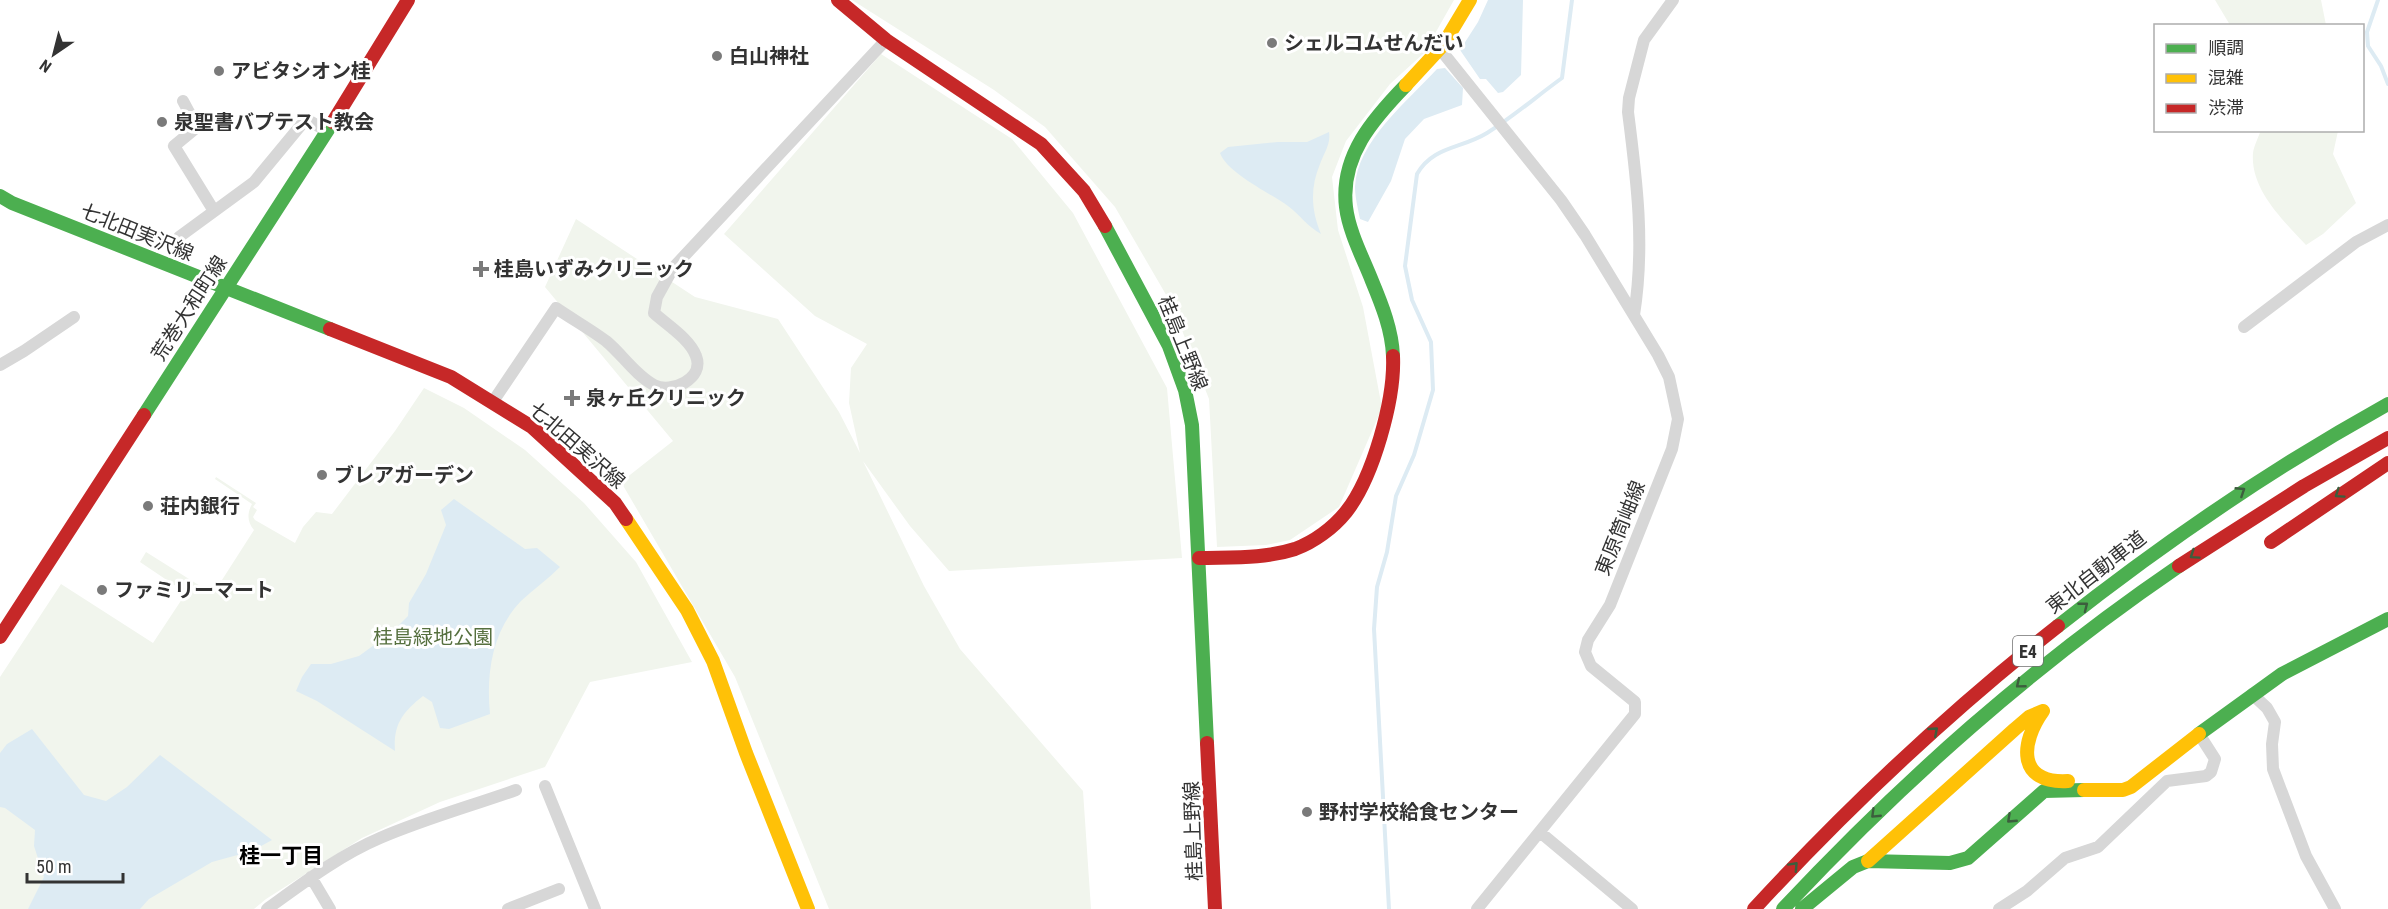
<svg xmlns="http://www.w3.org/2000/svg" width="2388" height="909" font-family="'Roboto Condensed','Noto Sans JP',sans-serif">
  <rect width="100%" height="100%" fill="#fff"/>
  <!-- green -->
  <path fill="#f1f5ed" d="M 852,0 L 1454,0 L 1424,53 L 1390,84 L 1346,141 L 1332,177 L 1338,230 L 1363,307 L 1382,408 L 1339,507 L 1290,540 L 1266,545 L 1217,547 L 1209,399 L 1172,305 L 1115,207 L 1045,127 L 994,90 Z
    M 2215,0 L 2321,0 L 2326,25 L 2230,25 Z
    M 881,54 L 1012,139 L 1073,213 L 1167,388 L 1182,558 L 949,571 L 910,526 L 863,461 L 924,586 L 960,649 L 1083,791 L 1091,909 L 829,909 L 735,677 L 621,482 L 673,441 L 545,287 L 576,219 L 695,297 L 778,319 L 839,412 L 860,453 L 849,403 L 851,368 L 867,344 L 815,316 L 724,234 Z
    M 2261,130 L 2338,131 L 2333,154 L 2356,203 L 2323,234 L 2306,245 C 2284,221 2250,190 2253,153 C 2254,146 2258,138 2261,130 Z
    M 424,388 L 464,408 L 525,450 L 584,503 L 636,562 L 692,662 L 590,682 L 545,767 L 440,802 L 362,838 L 266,899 L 254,909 L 0,909 L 0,677 L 61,584 L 153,643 L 186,593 L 140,562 L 146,552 L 213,594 L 254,530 C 247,522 247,513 252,504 L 215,479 L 216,477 L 256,503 L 253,507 L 257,510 L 253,517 L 255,520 L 295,543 L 303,527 L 316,512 L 332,514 L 395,431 Z"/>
  <!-- water -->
  <path fill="#ddebf3" d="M 1488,0 L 1523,0 L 1521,75 L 1503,92 L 1498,93 L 1486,79 L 1480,79 L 1460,50 L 1478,22 Z
    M 1445,68 L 1463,88 L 1462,105 L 1424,119 L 1405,139 L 1391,181 L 1368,222 L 1360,219 C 1358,209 1355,197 1355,187 C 1357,141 1408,101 1437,69 Z
    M 1329,132 C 1331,144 1324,153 1320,164 C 1310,188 1311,210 1321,234 C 1308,227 1299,214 1288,206 C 1270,193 1227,173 1220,153 L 1228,147 L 1278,142 L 1307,142 Z
    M 454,499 L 525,549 L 537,548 L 560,567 C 548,579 534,589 521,601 C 492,631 486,674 490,714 L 449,729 L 440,728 L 432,702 L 423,696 C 403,712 393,724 395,751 L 317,701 L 296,691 L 302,677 L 311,664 L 331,664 L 359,656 L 392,632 L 408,616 L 409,603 L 426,574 L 446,525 L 441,510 Z
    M 32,729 L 84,795 L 106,801 L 127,787 L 160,755 L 272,840 L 252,851 L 212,862 L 149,899 L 140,909 L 28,909 L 44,877 L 34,846 L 35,830 L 5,808 L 0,807 L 0,753 L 7,744 Z"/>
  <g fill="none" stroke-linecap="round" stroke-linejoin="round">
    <!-- stream -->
    <path stroke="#ddebf3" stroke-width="4" d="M 2378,0 L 2367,32 L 2368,46 L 2381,66 L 2388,84
      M 1389,909 L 1374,629 L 1377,587 L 1387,552 L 1396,496 L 1414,455 L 1433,390 L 1431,342 L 1412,300 L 1405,266 L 1417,174 C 1433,146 1461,149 1487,133 C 1513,117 1537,96 1562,78 L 1572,0"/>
    <!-- street -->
    <path stroke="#d7d7d7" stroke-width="12" d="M 1440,49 L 1561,200 L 1585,235 L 1658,355 L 1669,377 L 1678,419 L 1672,449 L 1610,605 L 1588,640 L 1585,652 L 1591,666 L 1635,702 L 1635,714 L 1477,909
      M 183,101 L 197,127 L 174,146 L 214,211
      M 179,237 L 254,182 L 306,119 L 327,131
      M 1634,315 C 1645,246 1637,182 1628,112 L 1629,98 L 1644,40 L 1673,0
      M 2244,327 L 2356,242 L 2388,225
      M 0,365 L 24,351 L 74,317
      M 492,403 L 556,308 C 572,319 590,329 606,341 C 622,354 635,375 654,385 C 671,394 705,379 696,356 C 690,339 667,325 654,313 L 657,297 L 673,268 L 886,40
      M 2252,694 L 2267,708 L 2275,722 L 2272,744 L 2273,769 L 2306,856 L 2335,909
      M 545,786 L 595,909
      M 1541,833 L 1632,909
      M 311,877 L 330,909
      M 267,909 C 303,883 340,855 380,838 C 424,819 471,806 516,790
      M 508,909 L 559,889
      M 1999,909 L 2027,891 L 2065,858 L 2098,847 L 2167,781 L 2206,776 L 2211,772 L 2215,759 L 2199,734"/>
    <!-- fast -->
    <path stroke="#4caf50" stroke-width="14" d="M 0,196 L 12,203 L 330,329
      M 1105,226 L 1169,346 L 1185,390 L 1192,425 L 1207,743
      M 1393,356 C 1392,330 1382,305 1372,281 C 1363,258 1349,232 1346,207 C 1340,156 1373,119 1406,85
      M 144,415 L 333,122
      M 2058,626 C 2163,543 2271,469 2388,404
      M 2199,734 L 2282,674 L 2388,619
      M 1783,909 C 1905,779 2031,667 2179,566
      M 1802,909 L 1853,867 L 1868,861 L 1950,863 L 1968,858 L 2044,791 L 2084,790"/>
    <!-- slow -->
    <path stroke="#ffc107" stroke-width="14" d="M 1406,85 L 1443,45 L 1470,0
      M 626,519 L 687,610 L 713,661 L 746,753 L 808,909
      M 2043,711 C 2020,743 2017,784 2068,781
      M 2084,790 L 2123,790 L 2131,787 L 2199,734
      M 1868,861 L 2015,729 L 2029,717 L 2043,711"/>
    <!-- jam -->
    <path stroke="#c62828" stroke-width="14" d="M 838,0 L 886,40 L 1041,144 L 1084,191 L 1105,226
      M 333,122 L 408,0
      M 330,329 L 451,377 L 532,427 L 615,503 L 626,519
      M 2271,542 L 2388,463
      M 1199,558 C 1231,557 1264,559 1295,549 C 1314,542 1333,528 1346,512 C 1373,478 1395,399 1393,356
      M 2179,566 L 2304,486 L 2388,438
      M 0,637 L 144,415
      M 1207,743 L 1215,909
      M 1754,909 C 1848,807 1949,712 2058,626"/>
  </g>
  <!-- one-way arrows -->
  <defs><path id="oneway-chevron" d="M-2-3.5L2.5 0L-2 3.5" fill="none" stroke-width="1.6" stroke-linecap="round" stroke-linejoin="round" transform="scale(1.5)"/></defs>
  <g stroke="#3c5e3d">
    <use href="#oneway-chevron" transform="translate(2241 491) rotate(-33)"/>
    <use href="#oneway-chevron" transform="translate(2339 494) rotate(146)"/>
    <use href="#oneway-chevron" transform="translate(2194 555) rotate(146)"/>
    <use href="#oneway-chevron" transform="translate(2084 606) rotate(-38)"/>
    <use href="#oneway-chevron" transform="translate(2020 684) rotate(141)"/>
    <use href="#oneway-chevron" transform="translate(1934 731) rotate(-41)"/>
    <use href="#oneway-chevron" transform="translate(1875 814) rotate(136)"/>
    <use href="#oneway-chevron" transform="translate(2011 819) rotate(137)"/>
    <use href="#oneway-chevron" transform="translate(1794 866) rotate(-47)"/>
  </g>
  <!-- markers -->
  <g fill="#7a7a7a" stroke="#fff" stroke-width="2">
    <circle cx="1272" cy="43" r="6"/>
    <circle cx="717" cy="56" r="6"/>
    <circle cx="219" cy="71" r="6"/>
    <circle cx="162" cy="122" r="6"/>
    <path d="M478 260h6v6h6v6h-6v6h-6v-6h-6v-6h6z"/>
    <path d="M569 389h6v6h6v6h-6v6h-6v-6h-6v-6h6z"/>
    <circle cx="322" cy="475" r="6"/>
    <circle cx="148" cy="506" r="6"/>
    <circle cx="102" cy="590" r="6"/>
    <circle cx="1307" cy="812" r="6"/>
  </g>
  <g text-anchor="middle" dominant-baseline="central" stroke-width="6" stroke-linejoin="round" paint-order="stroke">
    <!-- shield labels -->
    <rect fill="#fff" stroke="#707070" stroke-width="1.5" x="2013" y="636" width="30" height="30" rx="4.5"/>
    <g font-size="18" font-weight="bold" fill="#333">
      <text x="2028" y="651">E4</text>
    </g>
    <!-- poi labels -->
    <g font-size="20" font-weight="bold" fill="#333" stroke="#fff" text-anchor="start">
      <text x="1284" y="43">シェルコムせんだい</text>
      <text x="729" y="56">白山神社</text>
      <text x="231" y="71">アビタシオン桂</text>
      <text x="174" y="122">泉聖書バプテスト教会</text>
      <text x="494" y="269">桂島いずみクリニック</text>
      <text x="586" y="398">泉ヶ丘クリニック</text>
      <text x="334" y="475">ブレアガーデン</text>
      <text x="160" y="506">荘内銀行</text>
      <text x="114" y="590">ファミリーマート</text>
      <text x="1319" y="812">野村学校給食センター</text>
    </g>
    <!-- street labels -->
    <g font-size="20" fill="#333" stroke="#fff">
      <text transform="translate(137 232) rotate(22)">七北田実沢線</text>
      <text transform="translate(189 308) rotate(-57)">荒巻大和町線</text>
      <text transform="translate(1183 343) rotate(68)">桂島上野線</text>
      <text transform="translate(577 445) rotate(41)">七北田実沢線</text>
      <text transform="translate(1620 528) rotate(-68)">東原筒岫線</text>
      <text transform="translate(2096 572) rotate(-38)">東北自動車道</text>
      <text transform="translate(1193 831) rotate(-92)">桂島上野線</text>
    </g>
    <!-- park labels -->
    <g font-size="20" fill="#56703f" stroke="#fff">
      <text x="433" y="637">桂島緑地公園</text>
    </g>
    <!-- neighbourhood labels -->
    <g font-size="21" font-weight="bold" fill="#000" stroke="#fff">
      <text x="281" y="856">桂一丁目</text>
    </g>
  </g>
  <!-- legend -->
  <rect x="2154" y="24" width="210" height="108" fill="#ffffff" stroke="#adadad" stroke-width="1.5"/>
  <rect x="2166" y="44" width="30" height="9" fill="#4caf50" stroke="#adadad" stroke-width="1.5"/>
  <text x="2208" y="54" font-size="18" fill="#333333">順調</text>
  <rect x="2166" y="74" width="30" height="9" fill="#ffc107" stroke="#adadad" stroke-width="1.5"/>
  <text x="2208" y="84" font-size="18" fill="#333333">混雑</text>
  <rect x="2166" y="104" width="30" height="9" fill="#c62828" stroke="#adadad" stroke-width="1.5"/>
  <text x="2208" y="114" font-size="18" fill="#333333">渋滞</text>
  <!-- north arrow -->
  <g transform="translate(54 54) rotate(215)" stroke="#ffffff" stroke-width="4.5" paint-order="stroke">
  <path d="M0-4.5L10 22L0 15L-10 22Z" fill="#333333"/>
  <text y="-9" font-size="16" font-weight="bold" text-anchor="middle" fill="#333333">N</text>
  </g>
  <!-- scale -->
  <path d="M27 873v9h96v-9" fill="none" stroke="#333333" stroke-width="3"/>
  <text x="36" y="873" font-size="18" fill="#333333" stroke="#ffffff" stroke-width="4.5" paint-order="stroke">50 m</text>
</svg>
